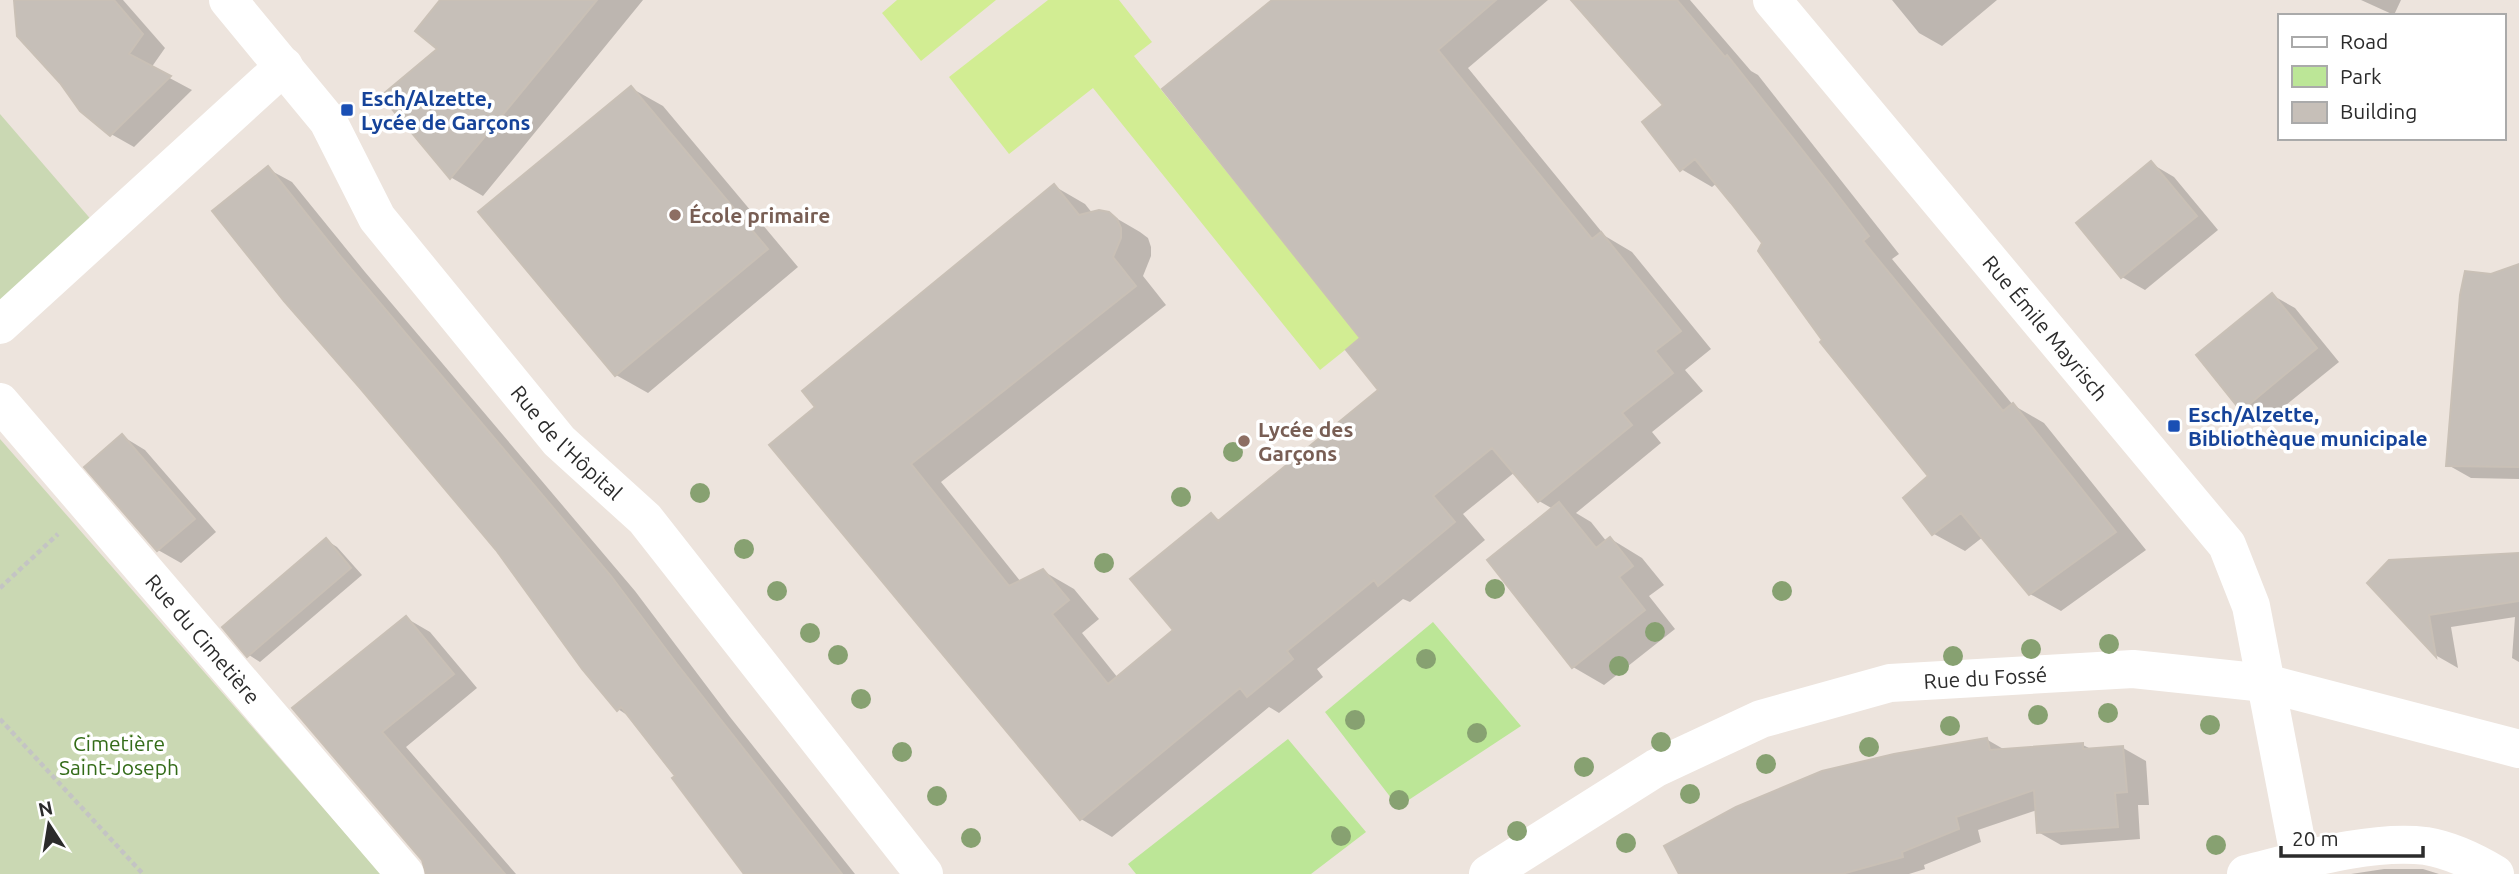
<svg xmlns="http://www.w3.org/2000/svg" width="2519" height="874" font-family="Ubuntu,sans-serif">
  <rect width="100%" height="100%" fill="#ede4dd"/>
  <!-- green -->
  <path fill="#bce697" d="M 1433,622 L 1521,726 L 1398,807 L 1325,712 Z
    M 1288,739 L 1366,832 L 1311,874 L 1136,874 L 1128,864 Z"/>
  <!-- cemetery -->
  <path fill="#cad8b3" d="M 0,114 L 94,223 L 0,310 Z
    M 0,439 L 381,874 L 0,874 Z"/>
  <!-- pitch -->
  <path fill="#d2ed93" d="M 897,0 L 996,0 L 921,61 L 882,13 Z
    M 1048,0 L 1119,0 L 1152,42 L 1134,56 L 1360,338 L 1320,370 L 1093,88 L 1009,154 L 949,77 Z"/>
  <!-- shadow -->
  <path fill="#0003" d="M 15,0 L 123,0 L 165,48 L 151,68 L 192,90 L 134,147 L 111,134 Z
    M 443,0 L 643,0 L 483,196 L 452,178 L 384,97 L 440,49 Z
    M 1275,0 L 1548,0 L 1468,68 L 1605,236 L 1632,252 L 1711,349 L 1685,370 L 1703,391 L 1652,432 L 1661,443 L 1576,513 L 1591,522 L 1607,542 L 1611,539 L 1642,558 L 1664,585 L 1649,596 L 1675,629 L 1604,685 L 1573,667 L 1553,509 L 1539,501 L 1515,472 L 1463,514 L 1485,540 L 1410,602 L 1403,599 L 1317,669 L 1323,677 L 1279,713 L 1269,707 L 1112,837 L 1081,819 L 818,407 L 1054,186 L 1085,204 L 1093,214 L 1109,214 L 1140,232 L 1148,238 L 1151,247 L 1151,256 L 1143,276 L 1166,305 L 941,482 L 1021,582 L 1043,571 L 1074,589 L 1099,619 L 1082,633 L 1118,678 L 1176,630 L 1211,515 L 1221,521 L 1381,390 L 1363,338 Z
    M 1573,0 L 1690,0 L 1751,71 L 1758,75 L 1899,254 L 1892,259 L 2013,405 L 2044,423 L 2146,550 L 2061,611 L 2030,594 L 1983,537 L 1965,551 L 1934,534 L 1931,476 L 1824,341 L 1765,243 L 1717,183 L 1712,187 L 1681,169 L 1665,106 Z
    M 1892,0 L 1997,0 L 1942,46 L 1919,33 Z
    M 2361,0 L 2401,0 L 2394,15 Z
    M 631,88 L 663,106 L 798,267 L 648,393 L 616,375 Z
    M 2152,164 L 2174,177 L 2218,230 L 2145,290 L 2122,277 Z
    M 268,169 L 292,182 L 365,272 L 635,591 L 730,717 L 855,874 L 748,874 L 678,776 L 630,717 L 618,709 Z
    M 2519,265 L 2519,479 L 2471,478 L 2448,465 Z
    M 2272,295 L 2295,308 L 2339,362 L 2265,422 L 2242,409 Z
    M 122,436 L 145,450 L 216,532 L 181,563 L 158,550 Z
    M 326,540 L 337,547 L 362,575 L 260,662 L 249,655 Z
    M 2519,554 L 2519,662 L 2512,658 L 2515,617 L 2451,627 L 2458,668 L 2437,656 L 2369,583 Z
    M 406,618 L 430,632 L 477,688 L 406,747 L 516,874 L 428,874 L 423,859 L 294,708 Z
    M 1986,739 L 2005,750 L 2083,745 L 2093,750 L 2123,748 L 2146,761 L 2149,805 L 2138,805 L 2140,839 L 2061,845 L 2038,832 L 2037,810 L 1978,830 L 1981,842 L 1924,865 L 1925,869 L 1909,874 L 1681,874 Z
    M 2384,869 L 2423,869 L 2439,874 L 2351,874 Z"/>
  <!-- building -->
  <path fill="#c6bfb8" stroke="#c9c0b6" stroke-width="2" d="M 14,0 L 114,0 L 143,34 L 129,54 L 171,76 L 110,136 L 80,111 L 60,83 L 17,36 Z
    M 440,0 L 597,0 L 450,179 L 381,96 L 437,49 L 415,31 Z
    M 1272,0 L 1496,0 L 1438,50 L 1592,239 L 1601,232 L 1681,331 L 1655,351 L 1673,373 L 1622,413 L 1632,425 L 1538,502 L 1492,448 L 1433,496 L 1455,522 L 1378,586 L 1374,580 L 1287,651 L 1293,659 L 1247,697 L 1240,688 L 1080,820 L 769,445 L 815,407 L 802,391 L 1054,184 L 1079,215 L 1099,210 L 1109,212 L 1117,219 L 1121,228 L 1121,238 L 1113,257 L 1136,286 L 911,464 L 1009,586 L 1043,569 L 1069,600 L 1052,614 L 1108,684 L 1173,630 L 1130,579 L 1211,513 L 1218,521 L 1378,390 L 1346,350 L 1360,338 L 1162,89 Z
    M 1571,0 L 1677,0 L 1725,57 L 1727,55 L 1830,185 L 1869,236 L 1863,241 L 1941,336 L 2003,411 L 2013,403 L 2116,532 L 2029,595 L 1961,513 L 1932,535 L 1903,498 L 1928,476 L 1820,342 L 1822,340 L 1758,251 L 1762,243 L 1731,203 L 1695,159 L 1680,171 L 1642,122 L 1663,105 Z
    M 631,86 L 768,249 L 615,376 L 478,212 Z
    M 2151,161 L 2197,216 L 2121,278 L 2076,223 Z
    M 268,166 L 341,257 L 611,576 L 677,664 L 842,874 L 744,874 L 672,778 L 675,776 L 621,707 L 617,711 L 582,669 L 496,550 L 360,388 L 284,301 L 212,211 Z
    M 2519,264 L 2519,467 L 2446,466 L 2460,295 L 2465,271 L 2491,274 Z
    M 2272,293 L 2317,348 L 2241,411 L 2196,355 Z
    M 122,434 L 195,519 L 157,551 L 84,467 Z
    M 1559,502 L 1596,548 L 1610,537 L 1633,566 L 1619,577 L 1645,610 L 1572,668 L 1487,560 Z
    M 326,538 L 351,568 L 247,657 L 222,627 Z
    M 2519,553 L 2519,601 L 2429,615 L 2436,657 L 2367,583 L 2389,560 Z
    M 406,616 L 454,674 L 382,732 L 505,874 L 426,874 L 422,860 L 292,708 Z
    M 1987,738 L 1990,750 L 2083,743 L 2083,749 L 2123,746 L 2127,792 L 2115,793 L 2118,827 L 2037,833 L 2034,790 L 1956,817 L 1959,829 L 1902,852 L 1903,857 L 1842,874 L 1679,874 L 1664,846 L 1736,807 L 1822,771 L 1894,754 Z"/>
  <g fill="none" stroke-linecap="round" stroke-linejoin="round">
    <!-- path -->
    <path stroke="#c4c4c4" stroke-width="4.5" stroke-dasharray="5 3.5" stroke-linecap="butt" d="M 0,588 L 58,534
      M 0,719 L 143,874"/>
    <!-- street -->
    <g stroke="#fff" stroke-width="38">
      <path id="s1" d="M 228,0 L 328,121 L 377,218 L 559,441 L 645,519 L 924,874"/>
      <path id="s2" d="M 1772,0 L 2227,545 L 2251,606 L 2300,861"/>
      <path d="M 0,325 L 284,66"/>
      <path id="s3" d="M 0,402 L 405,874"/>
      <path id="s4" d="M 1488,874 L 1656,768 L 1761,719 L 1890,683 L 2133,669 L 2265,683 L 2519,749"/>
      <path d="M 2246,874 C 2299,861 2371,839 2426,846 C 2450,850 2475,862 2495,874"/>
    </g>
  </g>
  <!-- trees -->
  <g fill="#87a171">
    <circle cx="1233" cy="452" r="10"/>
    <circle cx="700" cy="493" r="10"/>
    <circle cx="1181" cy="497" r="10"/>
    <circle cx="744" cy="549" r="10"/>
    <circle cx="1104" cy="563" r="10"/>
    <circle cx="1495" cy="589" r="10"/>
    <circle cx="777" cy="591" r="10"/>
    <circle cx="1782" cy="591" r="10"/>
    <circle cx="1655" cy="632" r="10"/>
    <circle cx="810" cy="633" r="10"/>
    <circle cx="2109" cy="644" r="10"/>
    <circle cx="2031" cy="649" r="10"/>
    <circle cx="838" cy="655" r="10"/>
    <circle cx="1953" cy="656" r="10"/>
    <circle cx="1426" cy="659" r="10"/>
    <circle cx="1619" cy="666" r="10"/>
    <circle cx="861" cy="699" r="10"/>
    <circle cx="2108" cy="713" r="10"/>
    <circle cx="2038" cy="715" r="10"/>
    <circle cx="1355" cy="720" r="10"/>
    <circle cx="2210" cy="725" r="10"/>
    <circle cx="1950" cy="726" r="10"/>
    <circle cx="1477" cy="733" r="10"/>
    <circle cx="1661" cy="742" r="10"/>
    <circle cx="1869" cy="747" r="10"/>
    <circle cx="902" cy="752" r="10"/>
    <circle cx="1766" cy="764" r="10"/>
    <circle cx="1584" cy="767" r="10"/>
    <circle cx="1690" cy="794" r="10"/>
    <circle cx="937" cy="796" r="10"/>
    <circle cx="1399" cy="800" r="10"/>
    <circle cx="1517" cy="831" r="10"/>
    <circle cx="1341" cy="836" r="10"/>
    <circle cx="971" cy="838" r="10"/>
    <circle cx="1626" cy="843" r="10"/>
    <circle cx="2216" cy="845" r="10"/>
  </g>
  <!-- markers -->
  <g fill="#1a4fb4" stroke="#fff" stroke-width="2.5">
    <rect x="340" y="103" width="14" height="14" rx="3.5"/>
    <rect x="2167" y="419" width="14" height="14" rx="3.5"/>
  </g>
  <g fill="#8d6e63" stroke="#fff" stroke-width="2.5">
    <circle cx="675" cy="215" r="7"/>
    <circle cx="1244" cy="441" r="7"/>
  </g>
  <g text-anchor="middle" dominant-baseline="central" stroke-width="7" stroke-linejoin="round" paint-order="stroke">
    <!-- transit labels -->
    <g font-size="21" font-weight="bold" fill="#164399" stroke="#fff" text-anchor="start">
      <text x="361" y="98">Esch/Alzette,<tspan x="361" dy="24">Lycée de Garçons</tspan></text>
      <text x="2188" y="414">Esch/Alzette,<tspan x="2188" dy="24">Bibliothèque municipale</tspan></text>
    </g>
    <!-- education labels -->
    <g font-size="21" font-weight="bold" fill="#785e54" stroke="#fff" text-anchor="start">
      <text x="689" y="215">École primaire</text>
      <text x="1258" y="429">Lycée des<tspan x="1258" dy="24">Garçons</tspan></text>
    </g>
    <!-- street labels -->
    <g font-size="21" fill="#2b2b2b" stroke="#fff">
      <text stroke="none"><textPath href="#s2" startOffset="427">Rue Émile Mayrisch</textPath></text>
      <text stroke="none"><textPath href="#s1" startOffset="560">Rue de l'Hôpital</textPath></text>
      <text stroke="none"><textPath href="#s3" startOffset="312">Rue du Cimetière</textPath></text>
      <text stroke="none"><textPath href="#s4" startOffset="544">Rue du Fossé</textPath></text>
    </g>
    <!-- park labels -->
    <g font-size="21" fill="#336b18" stroke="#fff">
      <text x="119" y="743">Cimetière<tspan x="119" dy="24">Saint-Joseph</tspan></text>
    </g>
  </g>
  <!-- legend -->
  <rect x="2278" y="14" width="228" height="126" fill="#ffffff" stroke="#aaaaaa" stroke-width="2"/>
  <rect x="2292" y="37" width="35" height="10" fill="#ffffff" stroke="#aaaaaa" stroke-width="2"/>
  <text x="2340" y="49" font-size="21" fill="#2b2b2b">Road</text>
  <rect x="2292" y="66" width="35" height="21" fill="#bce697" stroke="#aaaaaa" stroke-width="2"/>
  <text x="2340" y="84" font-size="21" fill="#2b2b2b">Park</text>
  <rect x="2292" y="102" width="35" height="21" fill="#c6bfb8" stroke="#aaaaaa" stroke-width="2"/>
  <text x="2340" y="119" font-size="21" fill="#2b2b2b">Building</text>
  <!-- north arrow -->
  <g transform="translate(49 825) rotate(348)" stroke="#ffffff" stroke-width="5" paint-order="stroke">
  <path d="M0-5L12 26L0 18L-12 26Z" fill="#2b2b2b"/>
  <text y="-10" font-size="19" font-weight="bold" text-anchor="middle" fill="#2b2b2b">N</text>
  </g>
  <!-- scale -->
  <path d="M2281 846v10h142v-10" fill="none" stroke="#2b2b2b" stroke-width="3.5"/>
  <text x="2292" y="846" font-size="21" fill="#2b2b2b" stroke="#ffffff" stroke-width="5" paint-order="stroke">20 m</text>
</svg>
